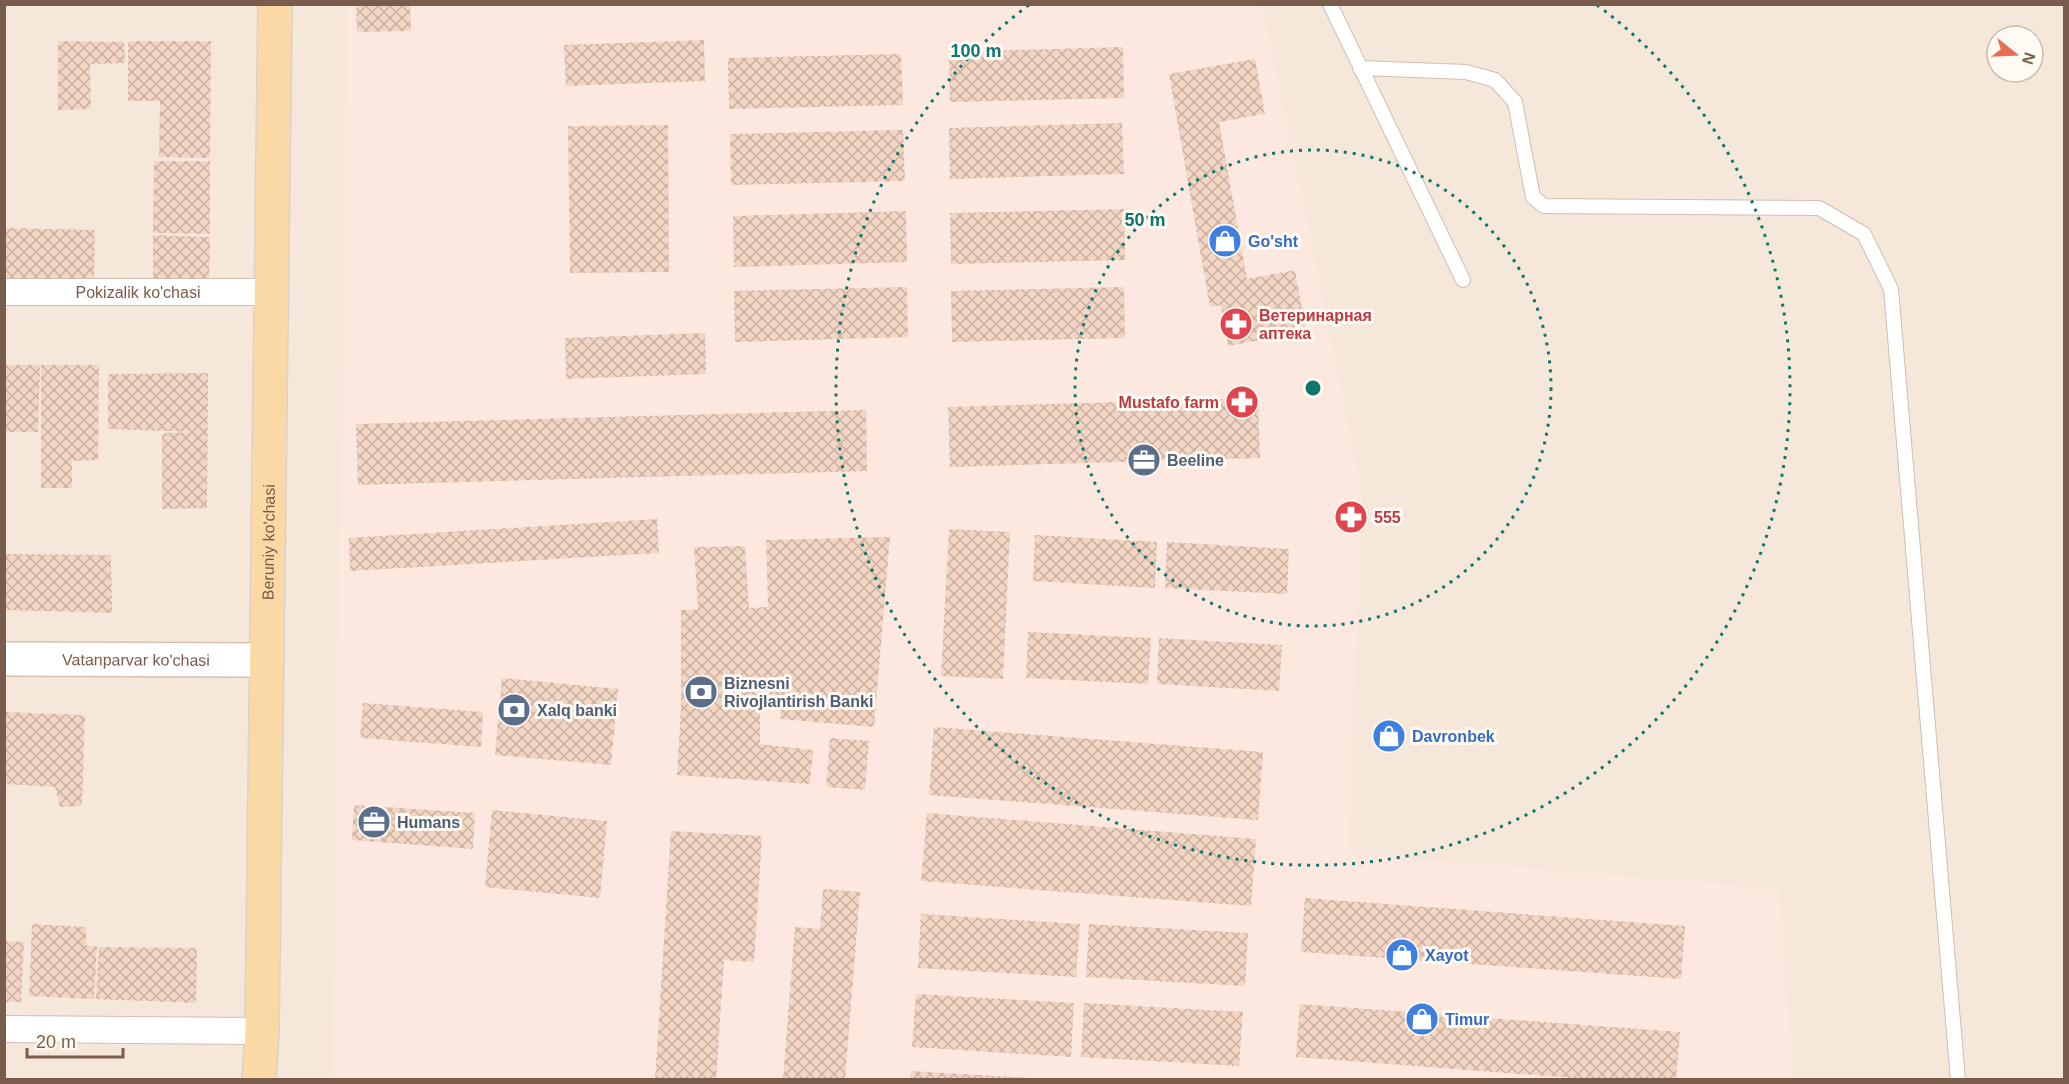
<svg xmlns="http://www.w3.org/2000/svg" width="2069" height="1084" font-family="Arial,sans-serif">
  <defs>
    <pattern id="building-cross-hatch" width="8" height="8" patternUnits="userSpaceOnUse" patternTransform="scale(1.5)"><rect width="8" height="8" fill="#f3d5c3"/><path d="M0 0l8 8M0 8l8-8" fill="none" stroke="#cab0a1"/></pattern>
  </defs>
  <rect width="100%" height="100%" fill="#fdf6ec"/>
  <!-- residential -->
  <path fill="#f5e8da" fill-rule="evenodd" d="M 5,5 L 2064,5 L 2064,1079 L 5,1079 ZM 1997,36 L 2033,36 L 2033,72 L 1997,72 Z"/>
  <!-- commercial -->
  <path fill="#fde8e0" d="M 366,4 L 1263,5 L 1362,494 L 1348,853 L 1779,889 L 1793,1079 L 332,1080 L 348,5 Z"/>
  <!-- building -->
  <path fill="url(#building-cross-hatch)" d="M 356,4 L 410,4 L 411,31 L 357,32 Z
    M 704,40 L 705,81 L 566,86 L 564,45 Z
    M 58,41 L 124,42 L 125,63 L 90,64 L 91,109 L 58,110 Z
    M 128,41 L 211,41 L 210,158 L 159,157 L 160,101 L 128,101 Z
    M 1123,47 L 1124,98 L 950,102 L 949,52 Z
    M 901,54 L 903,105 L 729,109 L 728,58 Z
    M 1255,59 L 1265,114 L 1219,122 L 1247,279 L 1295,270 L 1306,332 L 1228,346 L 1221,305 L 1210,307 L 1169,74 Z
    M 1122,123 L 1124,174 L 950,179 L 949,128 Z
    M 668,125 L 669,272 L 570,273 L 568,126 Z
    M 903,130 L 905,181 L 731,185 L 730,134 Z
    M 154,161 L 210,161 L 210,234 L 153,233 Z
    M 1124,209 L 1125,260 L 951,264 L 950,213 Z
    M 906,211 L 907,262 L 734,267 L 733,216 Z
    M 4,228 L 95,230 L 94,283 L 4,284 Z
    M 153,235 L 210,237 L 209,281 L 153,280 Z
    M 907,287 L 908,337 L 735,342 L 734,291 Z
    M 1124,287 L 1125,338 L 952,342 L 951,291 Z
    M 705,333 L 706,374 L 566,379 L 565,338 Z
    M 4,365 L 40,365 L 38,432 L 4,432 Z
    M 41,365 L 99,365 L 98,460 L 72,461 L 72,488 L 41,488 Z
    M 208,373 L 207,508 L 162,509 L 162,433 L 199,432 L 108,429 L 108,374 Z
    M 1258,398 L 1260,458 L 950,467 L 948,407 Z
    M 866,410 L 867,471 L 358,485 L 356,424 Z
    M 657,519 L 659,553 L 350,571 L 349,538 Z
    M 949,529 L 1010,532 L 1003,679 L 941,676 Z
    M 1035,535 L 1157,542 L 1155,588 L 1033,581 Z
    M 890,537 L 874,727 L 780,719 L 781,703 L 760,704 L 760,744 L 813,750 L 810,784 L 677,775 L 681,708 L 681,610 L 698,610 L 694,547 L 745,546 L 749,608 L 768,607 L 766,540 Z
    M 1167,542 L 1289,549 L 1287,594 L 1165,588 Z
    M 4,554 L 111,555 L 112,613 L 4,610 Z
    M 1028,632 L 1151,638 L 1148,684 L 1026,678 Z
    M 1159,638 L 1282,645 L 1279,691 L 1157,684 Z
    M 502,678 L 618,689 L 611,765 L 495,755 Z
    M 363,703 L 483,712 L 481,747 L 360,738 Z
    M 4,712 L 85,715 L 82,806 L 60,807 L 55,787 L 4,784 Z
    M 934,727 L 1263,752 L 1258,820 L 929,795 Z
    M 830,738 L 869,741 L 865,790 L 826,787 Z
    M 354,805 L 475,813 L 473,849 L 352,840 Z
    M 492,810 L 607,821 L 600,898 L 485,887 Z
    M 927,813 L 1256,839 L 1251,906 L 921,881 Z
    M 671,831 L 762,836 L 754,962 L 724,960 L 716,1080 L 655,1080 Z
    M 823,889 L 860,892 L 845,1080 L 783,1080 L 795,927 L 820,929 Z
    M 1305,898 L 1685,926 L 1681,979 L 1301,952 Z
    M 921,914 L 1080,924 L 1076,977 L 918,968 Z
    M 32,924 L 86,927 L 86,945 L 97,947 L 94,999 L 29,996 Z
    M 1089,924 L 1248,933 L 1245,986 L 1086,977 Z
    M 4,941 L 24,942 L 21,1002 L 4,1002 Z
    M 99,947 L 197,948 L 196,1003 L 96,999 Z
    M 916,994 L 1074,1003 L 1071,1057 L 912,1047 Z
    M 1084,1003 L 1243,1012 L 1239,1066 L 1081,1057 Z
    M 1300,1004 L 1680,1032 L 1676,1080 L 1600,1080 L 1296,1057 Z
    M 911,1071 L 1031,1078 L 1031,1080 L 910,1080 Z"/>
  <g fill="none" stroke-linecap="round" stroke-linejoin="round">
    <defs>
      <path id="lane" d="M 1330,4 L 1463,280
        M 1360,68 L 1466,72 L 1495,80 L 1515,102 L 1533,197 L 1544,206 L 1819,208 L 1864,234 L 1891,289 L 1958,1080"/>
      <g id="street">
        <path id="s1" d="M 4,292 L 271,292"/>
        <path d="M 4,1029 L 262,1031"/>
      </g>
      <g id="secondary">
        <path id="s2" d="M 4,659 L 267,660"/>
      </g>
      <g id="primary">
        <path id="s3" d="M 259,1080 L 262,1031 L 275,4"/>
      </g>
    </defs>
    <!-- lane casing -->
    <use href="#lane" stroke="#d1beb0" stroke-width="16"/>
    <!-- street casing -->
    <use href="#street" stroke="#d1beb0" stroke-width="28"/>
    <!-- secondary casing -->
    <use href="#secondary" stroke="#d6c0b0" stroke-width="36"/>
    <!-- primary casing -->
    <use href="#primary" stroke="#dad1cd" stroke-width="36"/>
    <!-- lane -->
    <use href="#lane" stroke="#fff" stroke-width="14"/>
    <!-- street -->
    <use href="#street" stroke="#fff" stroke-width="26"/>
    <!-- secondary -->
    <use href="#secondary" stroke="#fff" stroke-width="33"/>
    <!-- primary -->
    <use href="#primary" stroke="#fbd9a5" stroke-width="33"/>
  </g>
  <!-- distance rings -->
  <g fill="none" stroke="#0f766e" stroke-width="3" stroke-dasharray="3 6">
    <circle cx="1313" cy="388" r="238"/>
    <path d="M1597 5A477 477 0 1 1 1029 5"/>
  </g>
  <!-- icons -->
  <defs>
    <symbol id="shop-disc" viewBox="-11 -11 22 22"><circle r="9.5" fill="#3f7fe0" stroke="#fffaf3"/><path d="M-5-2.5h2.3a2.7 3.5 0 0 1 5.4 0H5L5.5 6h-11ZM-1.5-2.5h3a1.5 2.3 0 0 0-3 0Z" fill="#fff"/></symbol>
    <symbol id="pharmacy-disc" viewBox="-11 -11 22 22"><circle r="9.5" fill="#e0444e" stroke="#fffaf3"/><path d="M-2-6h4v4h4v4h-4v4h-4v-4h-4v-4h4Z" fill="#fff"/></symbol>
    <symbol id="office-disc" viewBox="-11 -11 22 22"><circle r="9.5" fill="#5c6f8a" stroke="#fffaf3"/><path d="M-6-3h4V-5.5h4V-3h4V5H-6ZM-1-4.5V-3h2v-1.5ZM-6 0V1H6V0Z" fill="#fff"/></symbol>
    <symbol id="bank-disc" viewBox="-11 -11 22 22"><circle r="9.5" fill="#5c6f8a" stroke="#fffaf3"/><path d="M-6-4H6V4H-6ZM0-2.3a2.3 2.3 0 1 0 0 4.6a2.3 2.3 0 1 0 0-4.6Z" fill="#fff"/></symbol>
  </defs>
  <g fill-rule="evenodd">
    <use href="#shop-disc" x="1206" y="222" width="38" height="38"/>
    <use href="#pharmacy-disc" x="1217" y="305" width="38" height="38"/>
    <use href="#pharmacy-disc" x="1223" y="383" width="38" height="38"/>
    <use href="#office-disc" x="1125" y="441" width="38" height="38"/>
    <use href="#pharmacy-disc" x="1332" y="498" width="38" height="38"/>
    <use href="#bank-disc" x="682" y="673" width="38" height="38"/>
    <use href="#bank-disc" x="495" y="691" width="38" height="38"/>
    <use href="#shop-disc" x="1370" y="717" width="38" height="38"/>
    <use href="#office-disc" x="355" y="803" width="38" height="38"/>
    <use href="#shop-disc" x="1383" y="936" width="38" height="38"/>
    <use href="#shop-disc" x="1403" y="1000" width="38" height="38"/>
  </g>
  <g text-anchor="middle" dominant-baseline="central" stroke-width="6" stroke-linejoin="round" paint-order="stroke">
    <!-- shop labels -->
    <g font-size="16" font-weight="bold" fill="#366cbe" stroke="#fffaf3" text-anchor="start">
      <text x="1248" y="241">Go'sht</text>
      <text x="1412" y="736">Davronbek</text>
      <text x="1425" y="955">Xayot</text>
      <text x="1445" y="1019">Timur</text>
    </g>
    <!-- street labels -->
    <g font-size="16" fill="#7a5c4d" stroke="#fffaf3">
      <text stroke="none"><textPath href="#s1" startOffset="134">Pokizalik ko'chasi</textPath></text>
      <text stroke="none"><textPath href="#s3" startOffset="538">Beruniy ko'chasi</textPath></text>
      <text stroke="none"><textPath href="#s2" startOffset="132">Vatanparvar ko'chasi</textPath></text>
    </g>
    <!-- health labels -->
    <g font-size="16" font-weight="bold" fill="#be3a42" stroke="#fffaf3" text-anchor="start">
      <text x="1259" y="315">Ветеринарная<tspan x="1259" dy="18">аптека</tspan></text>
      <text x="1219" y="402" text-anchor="end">Mustafo farm</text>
      <text x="1374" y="517">555</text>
    </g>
    <!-- service labels -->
    <g font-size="16" font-weight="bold" fill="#4e5e75" stroke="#fffaf3" text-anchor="start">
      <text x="1167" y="460">Beeline</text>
      <text x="724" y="683">Biznesni<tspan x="724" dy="18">Rivojlantirish Banki</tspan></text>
      <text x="537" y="710">Xalq banki</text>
      <text x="397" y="822">Humans</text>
    </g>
  </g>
  <circle cx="1313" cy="388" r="9" fill="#0f766e" stroke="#fffaf3" stroke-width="3"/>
  <g font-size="18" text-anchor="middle" font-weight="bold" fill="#0f766e" stroke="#fffaf3" stroke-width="6" stroke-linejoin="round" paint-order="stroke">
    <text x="976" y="57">100 m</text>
    <text x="1145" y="226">50 m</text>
  </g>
  <!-- border -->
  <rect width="2069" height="1084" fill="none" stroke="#7a5c4d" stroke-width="12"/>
  <!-- north arrow -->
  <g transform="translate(2015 54) rotate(108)"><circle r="28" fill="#fffaf3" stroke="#cabbb1" stroke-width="1.5"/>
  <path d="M0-4.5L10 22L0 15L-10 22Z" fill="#e76f51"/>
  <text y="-9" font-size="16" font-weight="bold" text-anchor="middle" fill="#7a5c4d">N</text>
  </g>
  <!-- scale -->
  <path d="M27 1048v9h96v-9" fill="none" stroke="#7a5c4d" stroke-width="3"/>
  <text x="36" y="1048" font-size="18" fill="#7a5c4d" stroke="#fffaf3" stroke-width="4.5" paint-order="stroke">20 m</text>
</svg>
